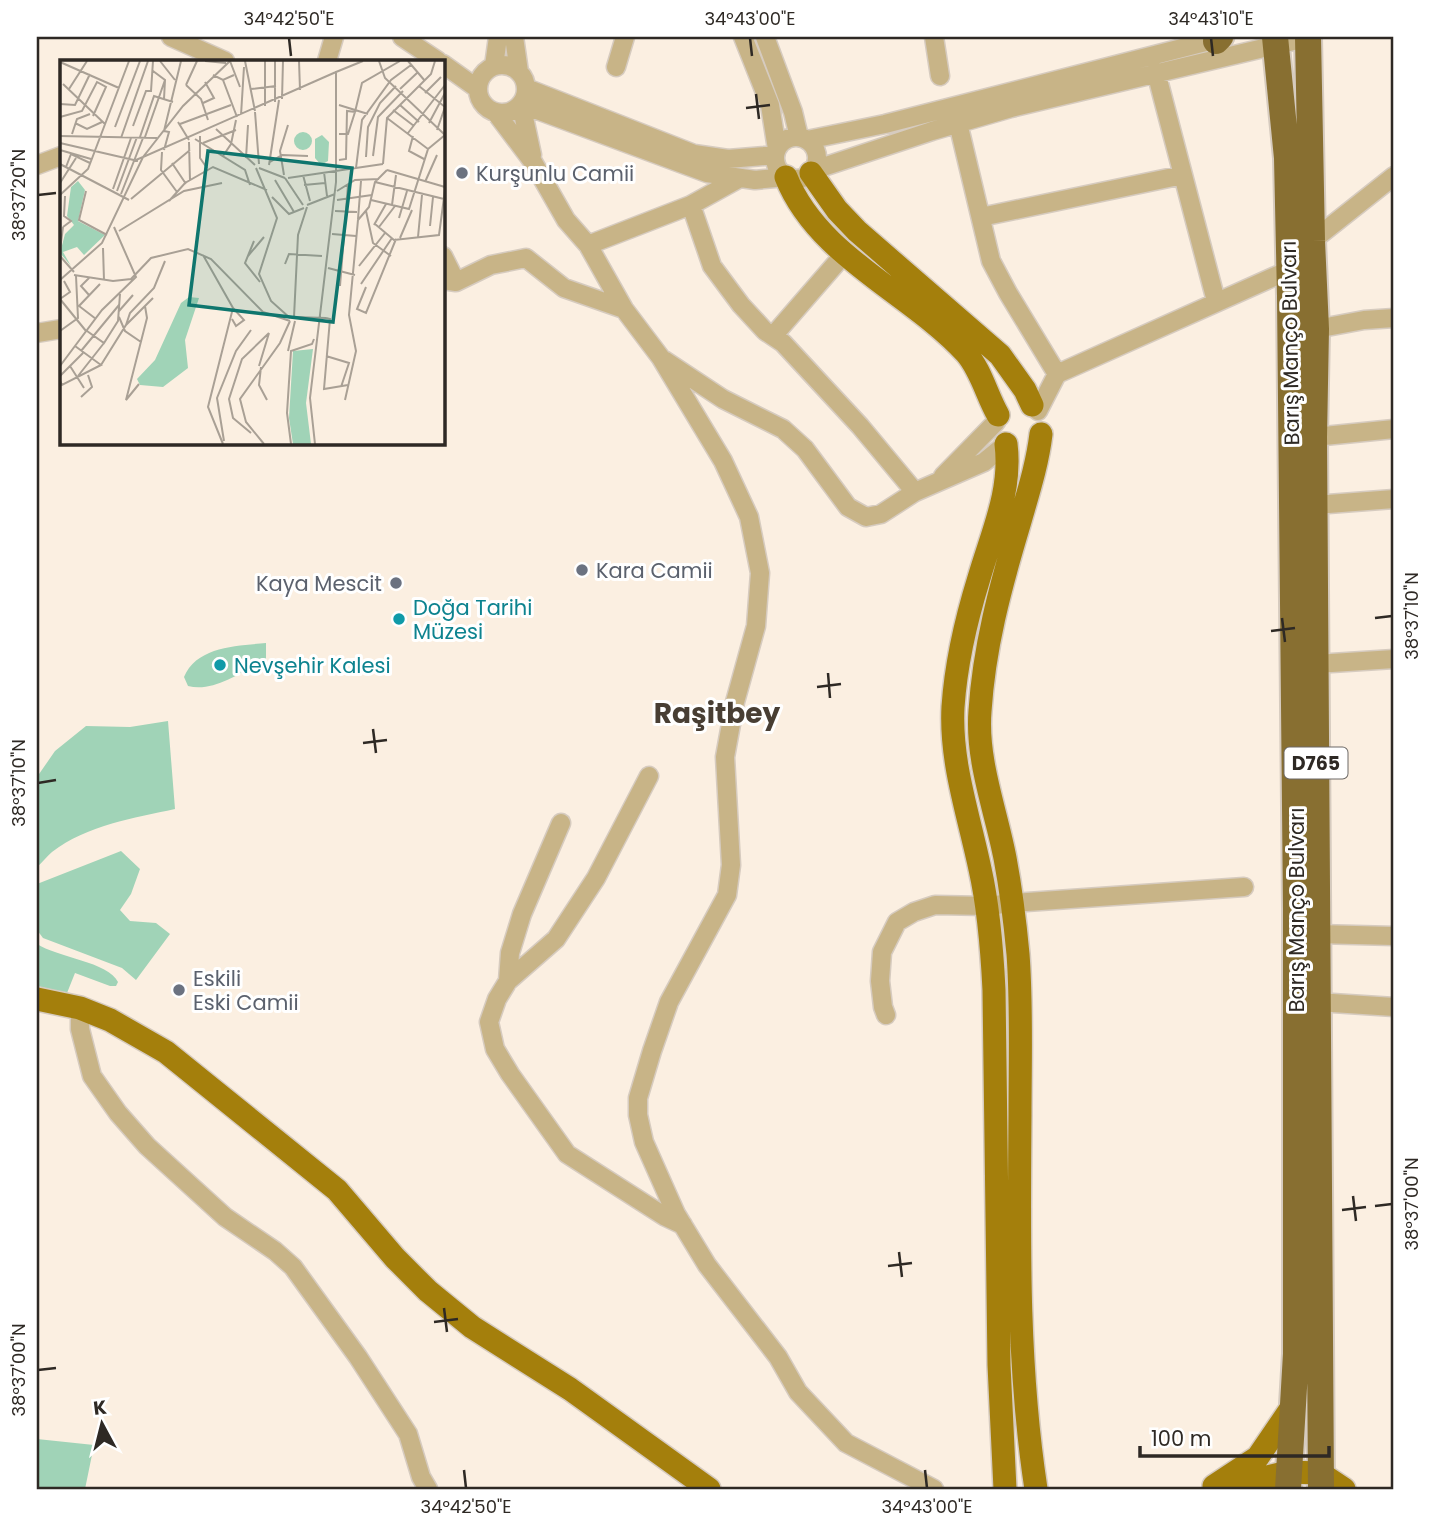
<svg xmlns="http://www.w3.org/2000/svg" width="1431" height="1526" font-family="Poppins,sans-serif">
  <rect width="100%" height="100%" fill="#fbefe1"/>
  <!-- green -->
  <path fill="#a0d3b7" d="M 266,643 L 266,659 C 243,671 214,693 188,686 L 184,677 C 197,646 237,646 266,643 Z
    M 168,721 L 175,809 C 134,818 87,825 52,852 C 47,856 42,863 37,867 L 37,777 L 55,751 L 86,726 L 130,727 Z
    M 121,851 L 140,869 L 131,894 L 120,910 L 130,921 L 156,923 L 170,934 L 136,980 L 122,968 L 43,938 L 37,930 L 37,884 Z
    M 37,944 C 56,957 109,962 118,982 L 116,986 L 110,986 L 75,973 L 67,993 L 37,986 Z
    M 37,1439 L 94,1445 L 85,1489 L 37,1489 Z"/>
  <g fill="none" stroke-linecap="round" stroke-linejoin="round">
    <defs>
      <path id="minor" d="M 171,37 L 225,61
        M 402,37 L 438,61
        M 514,37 L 519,72
        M 743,37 L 770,105 L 777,149
        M 765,37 L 793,112 L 799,137
        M 934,37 L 940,76
        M 327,61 L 334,37
        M 443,64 L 478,89
        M478 89a24 24 0 1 1 48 0a24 24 0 1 1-48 0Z
        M 494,66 L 498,37
        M 616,67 L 625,37
        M 1156,72 L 1216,301
        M 526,88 L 694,154 L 728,159 L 775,155
        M 521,104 L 707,173 L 755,180 L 786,177
        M 521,104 L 532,155
        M 496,113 L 533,162 L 566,220 L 588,245 L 624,309 L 661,358 L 723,461 L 749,517 L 760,573 L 756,626 L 735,702 L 725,757 L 731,865 L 727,895 L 669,1002 L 652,1051 L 638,1098 L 638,1115 L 644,1142 L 676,1214 L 707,1265 L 778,1357 L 798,1392 L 846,1443 L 934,1489
        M 958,123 L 991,261 L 1008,293 L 1057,374
        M775 158a21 21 0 1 1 42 0a21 21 0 1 1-42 0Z
        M 807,140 L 885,124 L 1225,37
        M 37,165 L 61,156
        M 814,170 L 932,131 L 1011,108 L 1310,37
        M 691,205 L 712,266 L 741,305 L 765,331 L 783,343 L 860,426 L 915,492
        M 981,217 L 1183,175
        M 1312,241 L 1394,176
        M 588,245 L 691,205 L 738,179
        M 443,256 L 456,282
        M 443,280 L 456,282 L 491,265 L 526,258 L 564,288 L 624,309
        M 1316,329 L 1364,320 L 1394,318
        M 37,333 L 61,329
        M 773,336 L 845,253
        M 664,360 L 723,399 L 783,429 L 805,449 L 848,507 L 866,517 L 881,514 L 915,492 L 984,462 L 1006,444
        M 1038,411 L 1057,374 L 1289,270
        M 1314,437 L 1394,429
        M 943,476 L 996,422
        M 1315,505 L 1394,499
        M 1316,664 L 1394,659
        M 561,823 L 522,914 L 510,953 L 508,981 L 497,999 L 489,1022 L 495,1049 L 510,1074 L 567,1154 L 664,1216 L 683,1225
        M 1317,934 L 1394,936
        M 508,981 L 556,939 L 596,878 L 649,776
        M 1317,1002 L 1394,1007
        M 80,1008 L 80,1029 L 92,1076 L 118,1113 L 147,1146 L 225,1217 L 275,1251 L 293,1267 L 358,1357 L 408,1434 L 421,1477 L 428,1489
        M 886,1015 L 883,1007 L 880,981 L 882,952 L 897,922 L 914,912 L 935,905 L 987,906 L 1012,903 L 1244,887"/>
      <path id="major" d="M 811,173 L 837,210 L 857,231 L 1000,355 L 1025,390 L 1032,405
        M 786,177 C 818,257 910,292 966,353 C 981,370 987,396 998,415
        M 37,999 L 80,1008 L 110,1020 L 166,1052 L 337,1190 L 395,1258 L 428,1291 L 472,1327 L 570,1389 L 709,1489
        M 1214,1486 L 1258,1457 L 1292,1407
        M 1005,1489 L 999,1365 L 994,990 C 992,949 989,909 980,869 C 969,816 950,762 953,707 C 956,663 966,620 979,578 C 992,533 1012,491 1006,444
        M 1036,1489 C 1017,1365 1019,1240 1020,1115 C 1020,1061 1022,1007 1018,954 C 1015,922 1011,890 1005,858 C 996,811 976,760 980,711 C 984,648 1000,588 1018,528 C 1027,496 1037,467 1041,434
        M 1218,1489 L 1288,1472 L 1320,1473 L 1344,1489"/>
      <path id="highway" d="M 1275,37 L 1287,158 L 1290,296 L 1296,909 L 1296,1354 L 1288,1489
        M 1308,37 L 1312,241 L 1316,329 L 1314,437 L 1321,1489
        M 1216,41 L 1220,37"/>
    </defs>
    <!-- minor casing -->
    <use href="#minor" stroke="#d6cbbf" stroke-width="21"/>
    <!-- major casing -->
    <use href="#major" stroke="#d6cbbf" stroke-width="26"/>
    <!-- highway casing -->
    <use href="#highway" stroke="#d6cbbf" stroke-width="30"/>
    <!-- minor -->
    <use href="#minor" stroke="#c8b487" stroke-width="18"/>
    <!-- major -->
    <use href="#major" stroke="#a47f0c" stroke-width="23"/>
    <!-- highway -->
    <use href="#highway" stroke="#886f31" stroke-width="26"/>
  </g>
  <!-- ticks -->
  <path fill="none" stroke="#2e2924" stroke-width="2.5" d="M 289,38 L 291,56M 750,38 L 752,56M 1211,38 L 1213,56M 756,94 L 759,119M 746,108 L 770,105M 38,195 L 56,193M 1282,618 L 1285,642M 1375,618 L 1392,616M 1271,631 L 1295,628M 828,673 L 830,698M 817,687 L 841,684M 373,729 L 376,753M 363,743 L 387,740M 38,783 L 56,780M 1353,1196 L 1356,1221M 1375,1206 L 1392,1204M 1342,1210 L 1366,1207M 899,1252 L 902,1277M 888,1266 L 912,1263M 444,1308 L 447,1332M 434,1322 L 458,1319M 38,1370 L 56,1368M 464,1470 L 466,1488M 925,1470 L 927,1488"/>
  <!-- markers -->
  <g fill="#6b7280" stroke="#fff" stroke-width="2.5">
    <circle cx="462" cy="173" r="7"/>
    <circle cx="582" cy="570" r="7"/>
    <circle cx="396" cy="583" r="7"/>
    <circle cx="179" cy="990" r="7"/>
  </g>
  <g fill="#0f9aa8" stroke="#fff" stroke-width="2.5">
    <circle cx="399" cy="619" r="7"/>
    <circle cx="220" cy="665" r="7"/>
  </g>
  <g text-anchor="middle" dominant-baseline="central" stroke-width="6" stroke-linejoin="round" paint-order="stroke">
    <!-- shield labels -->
    <rect fill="#fff" stroke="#6d6966" stroke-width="2" x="1284.5" y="747.5" width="63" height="31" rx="5"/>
    <g font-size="19" font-weight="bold" fill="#2e2924">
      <text x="1316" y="763">D765</text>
    </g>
    <!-- worship labels -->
    <g font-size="21" fill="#5b616d" stroke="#fff" text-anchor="start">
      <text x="476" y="173">Kurşunlu Camii</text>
      <text x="596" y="570">Kara Camii</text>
      <text x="382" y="583" text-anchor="end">Kaya Mescit</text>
      <text x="193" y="978">Eskili<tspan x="193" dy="24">Eski Camii</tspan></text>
    </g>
    <!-- street labels -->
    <g font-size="21" fill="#2e2924" stroke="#fff">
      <text transform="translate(1290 343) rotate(-91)">Barış Manço Bulvarı</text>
      <text transform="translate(1296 910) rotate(-90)">Barış Manço Bulvarı</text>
    </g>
    <!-- culture labels -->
    <g font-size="21" fill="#0d838f" stroke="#fff" text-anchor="start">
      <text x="413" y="607">Doğa Tarihi<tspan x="413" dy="24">Müzesi</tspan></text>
      <text x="234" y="665">Nevşehir Kalesi</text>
    </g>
    <!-- district labels -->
    <g font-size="28" font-weight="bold" fill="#483e33" stroke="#fff">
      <text x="717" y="713">Raşitbey</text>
    </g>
  </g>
  <!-- overview -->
  <g transform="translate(60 60)">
    <rect width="385" height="385" fill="#fbefe1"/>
    <path d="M234 81a9 9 0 1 1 18 0a9 9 0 1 1-18 0ZM 262,75 L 269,82 L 268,101 L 261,105 L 255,98 L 255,79 ZM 18,121 L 25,130 L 18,161 L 45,175 L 24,195 L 17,187 L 3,192 L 11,206 L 0,193 L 5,174 L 14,165 L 7,156 L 11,127 ZM 129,237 L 139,238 L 125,280 L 128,308 L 103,327 L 80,325 L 77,319 L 95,300 L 121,243 ZM 253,289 L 246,343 L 251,384 L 233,384 L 229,358 L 233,291 Z" fill="#a0d3b7"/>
    <path fill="none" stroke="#a9a095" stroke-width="2" d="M 100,1 L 115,20M 145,1 L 166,3M 170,1 L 180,27M 185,1 L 195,51M 205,1 L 205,46M 215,1 L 215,42M 239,1 L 240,30M 319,1 L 325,18 L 385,75M 348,1 L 365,21M 0,2 L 59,28M 93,11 L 105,20 L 104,39M 153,15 L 163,20 L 174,15M 163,20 L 177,57M 3,24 L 45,64M 126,25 L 141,39 L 148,60M 126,25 L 137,1M 359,26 L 385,47 L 377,70M 9,29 L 27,1M 191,29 L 216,26M 340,29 L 357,13M 365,33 L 381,17M 222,39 L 223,1M 143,43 L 154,38 L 145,22M 0,44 L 15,45 L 30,14M 279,45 L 308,54M 340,45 L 359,62M 333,50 L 354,66M 195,52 L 199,104M 181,55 L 184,7M 0,57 L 22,51 L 37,22 L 46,27 L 33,56M 118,62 L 129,80M 15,63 L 27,69 L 42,62M 369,63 L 385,33M 120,64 L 171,45M 73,66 L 86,31 L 91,31 L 93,1M 55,67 L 80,1M 156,69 L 195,105M 104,71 L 121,1M 348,73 L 385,25M 12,74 L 17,59 L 30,54M 279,74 L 288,74 L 295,52M 0,76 L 97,78M 140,76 L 140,98 L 147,108M 353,76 L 349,91 L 364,99M 80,77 L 94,36 L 113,42M 85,77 L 105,20M 61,78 L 88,1M 135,79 L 185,110 L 190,125M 129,82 L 130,121M 0,83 L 78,101M 143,83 L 176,70M 368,89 L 385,75M 0,90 L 31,99M 104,90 L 109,72 L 104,71M 102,92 L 101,110 L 117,132M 163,96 L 171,84 L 176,60M 313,96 L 318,57 L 343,31M 306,97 L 308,67 L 320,43 L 336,26M 186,98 L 188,65M 76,100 L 83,97 L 123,46 L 170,1M 279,100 L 286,99 L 287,51 L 295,52 L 302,23 L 340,1M 210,102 L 222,95 L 248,96M 112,103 L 126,124M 0,104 L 69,140M 323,104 L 327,58 L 371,14 L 375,1M 209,105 L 219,40M 6,107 L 11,94 L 30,103M 196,108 L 217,158 L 199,214 L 211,241 L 230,258M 199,108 L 225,118M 296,108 L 302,60 L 331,20 L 351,5M 327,110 L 385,127M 264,112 L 267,136M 224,115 L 220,91 L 228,65M 243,115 L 250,141M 225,118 L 243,145M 228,118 L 323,104M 215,120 L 234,152M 315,122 L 384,139M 365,122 L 377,95M 0,123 L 16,98M 244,125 L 265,123M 53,129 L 71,78M 26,131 L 19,160 L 47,175M 57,131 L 77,77M 277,131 L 295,120 L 319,119M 61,134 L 83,78M 0,135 L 28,109 L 69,1M 212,137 L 229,154 L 244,148M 71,139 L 130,90M 277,140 L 312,135M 311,140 L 349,149 L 368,89 L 327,58M 109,141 L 125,123 L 153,107 L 207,130M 247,145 L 275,134M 332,145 L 336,115M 247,147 L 238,175 L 234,257 L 266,258M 275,151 L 297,152M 306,151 L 313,183 L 331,196M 339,158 L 347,131M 298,159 L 301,121M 315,164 L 334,180 L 379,175 L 385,130M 314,165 L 326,144M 370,166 L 373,137M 3,167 L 11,161 L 4,156 L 5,136M 319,167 L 335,146M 59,171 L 124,131 L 162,123M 272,174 L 296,176M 358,177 L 362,135M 340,178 L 352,150M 194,181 L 185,203 L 200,222M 43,188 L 44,220M 0,190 L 3,167M 143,195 L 173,248 L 148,347 L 163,384M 0,196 L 14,212M 188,196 L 204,177M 225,204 L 229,194 L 262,196M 299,206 L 325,173M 268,208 L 295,215M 14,215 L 53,221 L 71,219 L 91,198 L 128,189 L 151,199 L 203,252 L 230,261M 29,218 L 21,226 L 29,235M 0,220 L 42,183 L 83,97 L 276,12M 301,224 L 332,178M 280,226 L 288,125M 306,227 L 297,249 L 306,253 L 336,179M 0,239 L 26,271M 0,239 L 10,232 L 4,221M 59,251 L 73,235M 59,257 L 65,271 L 81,282M 266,258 L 270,259 L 264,329 L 288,325M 36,259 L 19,246 L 40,224M 172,259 L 176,266 L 184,260 L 173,248M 66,265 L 70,253 L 94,228 L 105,201M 0,271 L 18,258 L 16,216M 27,271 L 44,283 L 58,261 L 60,234M 21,291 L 59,245M 228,291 L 235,261M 266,296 L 289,303 L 281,327M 41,305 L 66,265 L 93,238M 0,306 L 42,250 L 76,217 L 54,167M 10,306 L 24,328M 199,306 L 209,273M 201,307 L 199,325 L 207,340M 0,316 L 23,293M 18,316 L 44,283M 0,321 L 2,325 L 41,305 L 15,286M 79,324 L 66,340 L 87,258 L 85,246M 21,337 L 32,327 L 28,315M 285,340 L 296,291 L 289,255 L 298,160 L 309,147 L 315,122 L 327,110M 191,373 L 173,358 L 169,339 L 182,299 L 209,273M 164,381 L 157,338 L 176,291 L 191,270M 204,384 L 186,362 L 180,339 L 220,283 L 230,261M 231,384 L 227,353 L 231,291 L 252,284 L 254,279M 255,384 L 250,338 L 276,122 L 276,12 L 303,1"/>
    <path fill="#0f766e" fill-opacity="0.15" stroke="#0f766e" stroke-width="3.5" d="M 148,91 L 292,108 L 273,262 L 129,245 Z"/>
    <rect width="385" height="385" fill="none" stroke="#2e2924" stroke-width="3.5"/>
  </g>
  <!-- border -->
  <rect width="1431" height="1526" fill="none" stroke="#ffffff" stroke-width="77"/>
  <!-- north arrow -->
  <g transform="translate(102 1424) rotate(353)" stroke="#ffffff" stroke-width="5" paint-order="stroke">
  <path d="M0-5L12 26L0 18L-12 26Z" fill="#2e2924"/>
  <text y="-10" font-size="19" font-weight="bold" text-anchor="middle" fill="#2e2924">K</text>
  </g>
  <!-- scale -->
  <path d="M1140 1446v10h189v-10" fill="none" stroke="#2e2924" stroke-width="3.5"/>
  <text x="1151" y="1446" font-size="21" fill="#2e2924" stroke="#ffffff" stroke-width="5" paint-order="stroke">100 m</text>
  <rect x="38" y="38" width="1354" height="1450" fill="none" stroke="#2e2924" stroke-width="2.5"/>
  <g font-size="18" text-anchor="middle" fill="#2e2924">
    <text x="289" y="25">34°42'50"E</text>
    <text x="750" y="25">34°43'00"E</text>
    <text x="1211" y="25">34°43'10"E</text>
    <text transform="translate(19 195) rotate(-90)" y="6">38°37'20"N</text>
    <text transform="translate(1412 616) rotate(-90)" y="6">38°37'10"N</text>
    <text transform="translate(19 783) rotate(-90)" y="6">38°37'10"N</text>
    <text transform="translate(1412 1204) rotate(-90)" y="6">38°37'00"N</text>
    <text transform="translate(19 1370) rotate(-90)" y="6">38°37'00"N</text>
    <text x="466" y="1513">34°42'50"E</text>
    <text x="927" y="1513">34°43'00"E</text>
  </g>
</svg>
